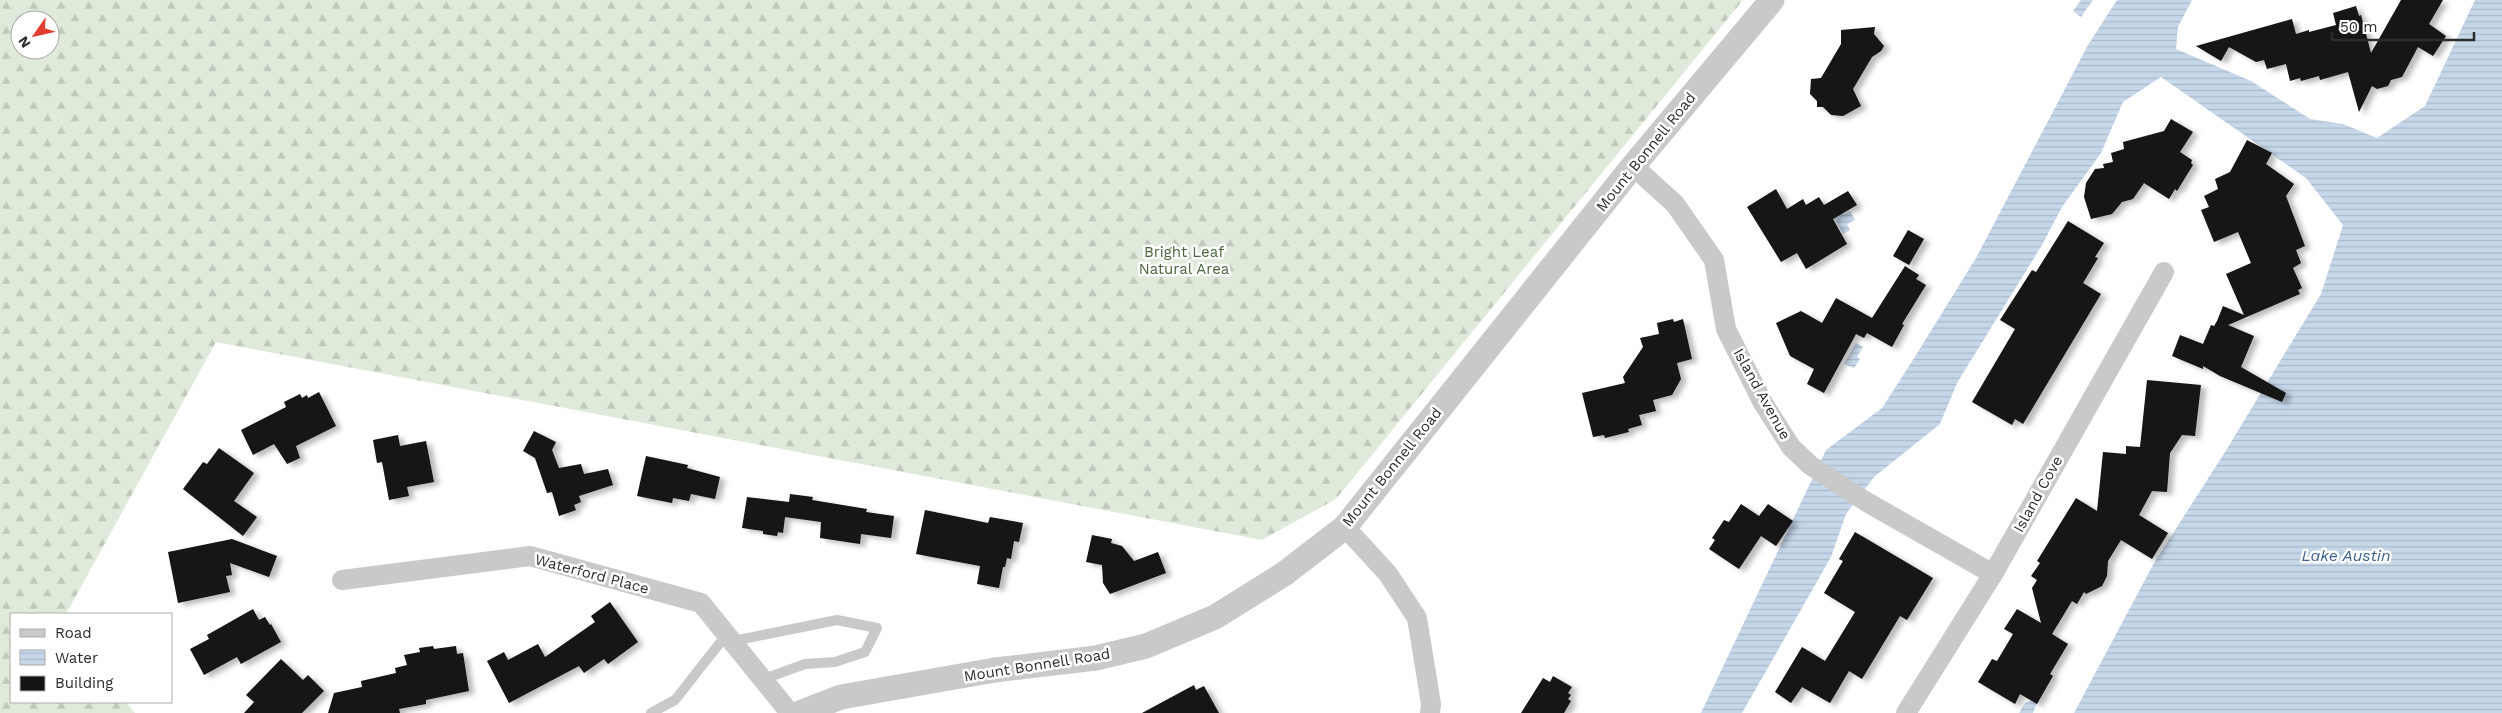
<svg xmlns="http://www.w3.org/2000/svg" width="2502" height="713" font-family="'Work Sans',sans-serif">
  <defs>
    <pattern id="forest-firs" width="22" height="20" patternUnits="userSpaceOnUse" patternTransform="scale(1.25)"><rect width="22" height="20" fill="#e0eada"/><path d="M5 1l3.5 6h-7zM16 11l3.5 6h-7z" fill="#c0c9bb"/></pattern>
    <pattern id="water-rules" width="6" height="5" patternUnits="userSpaceOnUse" patternTransform="scale(1.25)"><rect width="6" height="5" fill="#c6d7ea"/><path d="M0 2.5h6" fill="none" stroke="#aab9c9"/></pattern>
    <filter id="shadow"><feDropShadow dx="5.5" dy="3" stdDeviation="2.5" flood-color="#0004"/></filter>
  </defs>
  <rect width="100%" height="100%" fill="#fff"/>
  <!-- forest -->
  <path fill="url(#forest-firs)" fill-rule="evenodd" d="M 0,0 L 1743,0 L 1336,499 L 1262,540 L 216,342 L 66,614 L 11,614 L 11,702 L 126,702 L 135,713 L 0,713 ZM 20,20 L 50,20 L 50,50 L 20,50 Z"/>
  <!-- water -->
  <path fill="url(#water-rules)" d="M 2081,0 L 2093,0 L 2081,17 L 2073,11 Z
    M 2117,0 L 2192,0 L 2178,27 L 2176,49 L 2251,81 L 2310,119 L 2343,124 L 2377,138 L 2425,106 L 2475,0 L 2502,0 L 2502,713 L 2074,713 L 2154,563 L 2225,452 L 2321,294 L 2343,225 L 2306,178 L 2161,77 L 2123,102 L 2101,153 L 2062,207 L 2042,245 L 1957,383 L 1940,424 L 1874,477 L 1846,514 L 1831,557 L 1742,713 L 1701,713 L 1826,450 L 1882,408 L 1913,360 L 1976,258 L 2088,45 Z
    M 1839,205 L 1844,214 L 1850,211 L 1855,220 L 1847,224 L 1850,230 L 1843,234 L 1830,211 Z
    M 1856,343 L 1863,347 L 1857,357 L 1860,359 L 1854,368 L 1844,364 Z
    M 2032,700 L 2038,700 L 2033,713 L 2019,713 L 2025,703 Z"/>
  <!-- building -->
  <path fill="#131313" filter="url(#shadow)" d="M 2401,0 L 2443,0 L 2429,24 L 2446,36 L 2433,56 L 2418,47 L 2402,77 L 2391,80 L 2388,86 L 2377,89 L 2372,86 L 2359,112 L 2348,72 L 2320,80 L 2319,76 L 2301,81 L 2300,78 L 2290,81 L 2286,64 L 2267,69 L 2264,60 L 2256,62 L 2229,47 L 2221,61 L 2196,46 L 2292,19 L 2296,34 L 2309,30 L 2309,32 L 2336,25 L 2333,13 L 2356,6 L 2359,16 L 2361,15 L 2371,53 Z
    M 1875,27 L 1874,34 L 1884,46 L 1881,51 L 1872,57 L 1853,89 L 1861,106 L 1843,116 L 1831,115 L 1823,107 L 1817,107 L 1817,101 L 1810,94 L 1811,79 L 1821,78 L 1841,44 L 1841,30 Z
    M 2171,119 L 2193,132 L 2180,152 L 2192,160 L 2191,163 L 2193,165 L 2177,191 L 2175,189 L 2169,199 L 2144,183 L 2133,199 L 2122,202 L 2112,214 L 2091,219 L 2084,197 L 2086,183 L 2095,169 L 2104,168 L 2103,164 L 2113,162 L 2111,153 L 2124,149 L 2123,142 L 2164,131 Z
    M 2247,140 L 2272,153 L 2266,164 L 2294,184 L 2286,196 L 2305,246 L 2296,250 L 2301,263 L 2293,268 L 2302,288 L 2298,290 L 2300,294 L 2228,325 L 2254,336 L 2241,367 L 2286,393 L 2282,402 L 2220,376 L 2203,366 L 2203,369 L 2172,356 L 2180,335 L 2203,344 L 2211,325 L 2214,326 L 2217,321 L 2223,306 L 2244,315 L 2226,274 L 2251,263 L 2238,232 L 2214,242 L 2201,210 L 2209,207 L 2204,196 L 2218,189 L 2215,179 L 2230,172 Z
    M 1776,189 L 1787,209 L 1803,199 L 1806,205 L 1819,197 L 1824,205 L 1848,191 L 1857,205 L 1833,219 L 1847,244 L 1806,269 L 1797,253 L 1781,262 L 1747,207 Z
    M 2068,221 L 2104,243 L 2095,257 L 2098,258 L 2083,283 L 2101,294 L 2023,424 L 2015,419 L 2012,425 L 1972,402 L 2015,329 L 2000,320 L 2032,270 L 2036,272 Z
    M 1908,230 L 1924,239 L 1909,265 L 1893,256 Z
    M 1905,266 L 1919,275 L 1916,279 L 1926,285 L 1902,324 L 1904,325 L 1892,347 L 1867,333 L 1864,338 L 1856,334 L 1824,393 L 1807,384 L 1814,369 L 1790,356 L 1776,323 L 1801,311 L 1822,323 L 1836,298 L 1872,318 Z
    M 1673,319 L 1674,322 L 1683,319 L 1692,359 L 1677,363 L 1681,379 L 1672,395 L 1653,400 L 1656,411 L 1639,415 L 1642,425 L 1628,429 L 1629,432 L 1605,438 L 1604,435 L 1593,437 L 1582,393 L 1625,383 L 1623,377 L 1643,347 L 1640,338 L 1659,334 L 1657,323 Z
    M 2147,380 L 2201,385 L 2195,436 L 2182,435 L 2170,453 L 2167,492 L 2152,491 L 2139,515 L 2168,533 L 2152,559 L 2121,540 L 2108,561 L 2107,576 L 2102,586 L 2086,594 L 2084,592 L 2077,604 L 2072,601 L 2052,634 L 2068,644 L 2050,674 L 2053,676 L 2037,704 L 2020,694 L 2015,704 L 1978,682 L 1992,659 L 1997,661 L 2013,634 L 2004,629 L 2017,609 L 2041,623 L 2032,588 L 2037,580 L 2031,576 L 2040,563 L 2037,561 L 2076,498 L 2097,511 L 2103,452 L 2126,454 L 2126,446 L 2140,447 Z
    M 319,392 L 336,426 L 296,446 L 300,458 L 287,464 L 274,444 L 253,455 L 241,430 L 286,407 L 284,402 L 300,394 L 302,398 L 307,395 L 308,398 Z
    M 534,431 L 556,442 L 552,450 L 559,468 L 581,464 L 584,474 L 608,469 L 613,485 L 579,496 L 581,502 L 574,505 L 576,510 L 559,516 L 552,492 L 547,493 L 535,458 L 523,451 Z
    M 398,435 L 400,446 L 426,441 L 434,482 L 407,487 L 409,496 L 389,500 L 382,462 L 377,463 L 373,440 Z
    M 219,448 L 254,473 L 234,501 L 257,517 L 243,536 L 183,489 L 203,462 L 207,464 Z
    M 646,456 L 688,465 L 687,468 L 720,477 L 715,499 L 691,494 L 689,501 L 673,498 L 672,503 L 637,496 Z
    M 790,494 L 813,497 L 812,500 L 867,509 L 866,512 L 894,516 L 891,538 L 861,534 L 860,544 L 820,538 L 821,522 L 785,517 L 783,533 L 778,532 L 777,536 L 763,534 L 763,531 L 742,528 L 747,497 L 789,502 Z
    M 1741,504 L 1759,516 L 1768,504 L 1793,521 L 1776,546 L 1761,536 L 1739,569 L 1709,549 L 1715,540 L 1712,538 L 1724,520 L 1729,522 Z
    M 925,510 L 988,523 L 990,517 L 1023,523 L 1019,542 L 1014,541 L 1011,559 L 1007,558 L 1005,567 L 1003,567 L 999,588 L 977,584 L 980,566 L 916,554 Z
    M 1855,532 L 1933,578 L 1907,620 L 1900,616 L 1862,679 L 1849,671 L 1830,703 L 1802,687 L 1791,703 L 1775,692 L 1802,647 L 1825,661 L 1855,612 L 1824,593 L 1843,561 L 1839,559 Z
    M 1092,535 L 1112,539 L 1111,543 L 1122,546 L 1134,561 L 1158,552 L 1166,573 L 1110,594 L 1103,583 L 1102,565 L 1086,562 Z
    M 232,539 L 277,556 L 269,577 L 230,563 L 232,575 L 226,576 L 230,592 L 178,603 L 168,552 Z
    M 610,602 L 638,642 L 608,664 L 604,659 L 584,673 L 579,666 L 509,703 L 487,661 L 504,652 L 508,660 L 538,644 L 545,657 L 595,622 L 591,616 Z
    M 253,609 L 259,620 L 265,617 L 270,625 L 271,624 L 281,642 L 241,664 L 237,657 L 204,675 L 190,649 L 209,639 L 207,635 Z
    M 433,646 L 434,649 L 456,646 L 457,654 L 463,653 L 469,691 L 426,700 L 426,704 L 399,709 L 400,713 L 328,713 L 334,693 L 362,687 L 361,681 L 396,673 L 395,668 L 407,665 L 404,655 L 420,652 L 419,648 Z
    M 281,659 L 303,680 L 308,675 L 324,691 L 302,713 L 244,713 L 254,702 L 246,695 Z
    M 1553,676 L 1572,687 L 1568,693 L 1571,695 L 1568,699 L 1571,701 L 1564,713 L 1521,713 L 1543,678 L 1550,682 Z
    M 1194,685 L 1196,690 L 1204,686 L 1219,713 L 1142,713 Z"/>
  <g fill="none" stroke-linecap="round" stroke-linejoin="round">
    <!-- service -->
    <path stroke="#c9c9c9" stroke-width="10" d="M 733,641 L 837,620 L 877,628 L 865,652 L 835,662 L 805,664 L 764,679
      M 651,713 L 675,700 L 727,634"/>
    <!-- minor -->
    <path stroke="#c9c9c9" stroke-width="20" d="M 1633,166 L 1675,204 L 1714,260 L 1726,329 L 1763,403 L 1791,447 L 1810,465 L 1865,501 L 1993,574
      M 1345,527 L 1388,574 L 1417,618 L 1431,704 L 1430,713
      M 342,580 L 530,556 L 701,603 L 790,713
      M 1906,713 L 1993,574 L 2164,272"/>
    <!-- tertiary -->
    <path stroke="#c9c9c9" stroke-width="25" d="M 800,713 L 841,697 L 995,670 L 1096,658 L 1146,646 L 1215,617 L 1284,574 L 1345,527 L 1633,166 L 1772,0"/>
  </g>
  <g text-anchor="middle" dominant-baseline="central" stroke-width="5" stroke-linejoin="round" paint-order="stroke">
    <!-- street labels -->
    <g font-size="15" fill="#2c2c2c" stroke="#fff">
      <text transform="translate(1646 152) rotate(-51)">Mount Bonnell Road</text>
      <text transform="translate(1762 394) rotate(61)">Island Avenue</text>
      <text transform="translate(1392 467) rotate(-51)">Mount Bonnell Road</text>
      <text transform="translate(2038 494) rotate(-61)">Island Cove</text>
      <text transform="translate(592 574) rotate(15)">Waterford Place</text>
      <text transform="translate(1037 665) rotate(-9)">Mount Bonnell Road</text>
    </g>
    <!-- park labels -->
    <g font-size="15" fill="#49673b" stroke="#fff">
      <text x="1184" y="252">Bright Leaf<tspan x="1184" dy="17">Natural Area</tspan></text>
    </g>
    <!-- water labels -->
    <g font-size="16" font-style="italic" fill="#3c628d" stroke="#fff">
      <text x="2346" y="555">Lake Austin</text>
    </g>
  </g>
  <!-- legend -->
  <rect x="10" y="613" width="162" height="90" fill="#ffffff" stroke="#ababab"/>
  <rect x="20" y="629" width="25" height="8" fill="#c9c9c9" stroke="#ababab"/>
  <text x="55" y="638" font-size="15" fill="#2c2c2c">Road</text>
  <rect x="20" y="650" width="25" height="15" fill="url(#water-rules)" stroke="#ababab"/>
  <text x="55" y="663" font-size="15" fill="#2c2c2c">Water</text>
  <rect x="20" y="676" width="25" height="15" fill="#131313" stroke="#ababab"/>
  <text x="55" y="688" font-size="15" fill="#2c2c2c">Building</text>
  <!-- north arrow -->
  <g transform="translate(35 35) rotate(236)"><circle r="24" fill="#ffffff" stroke="#ababab"/>
  <path d="M0-4L9 19L0 12L-9 19Z" fill="#e33d2f"/>
  <text y="-8" font-size="14" font-weight="bold" text-anchor="middle" fill="#2c2c2c">N</text>
  </g>
  <!-- scale -->
  <path d="M2332 32v8h142v-8" fill="none" stroke="#2c2c2c" stroke-width="2.5"/>
  <text x="2340" y="32" font-size="15" fill="#2c2c2c" stroke="#ffffff" stroke-width="4" paint-order="stroke">50 m</text>
</svg>
